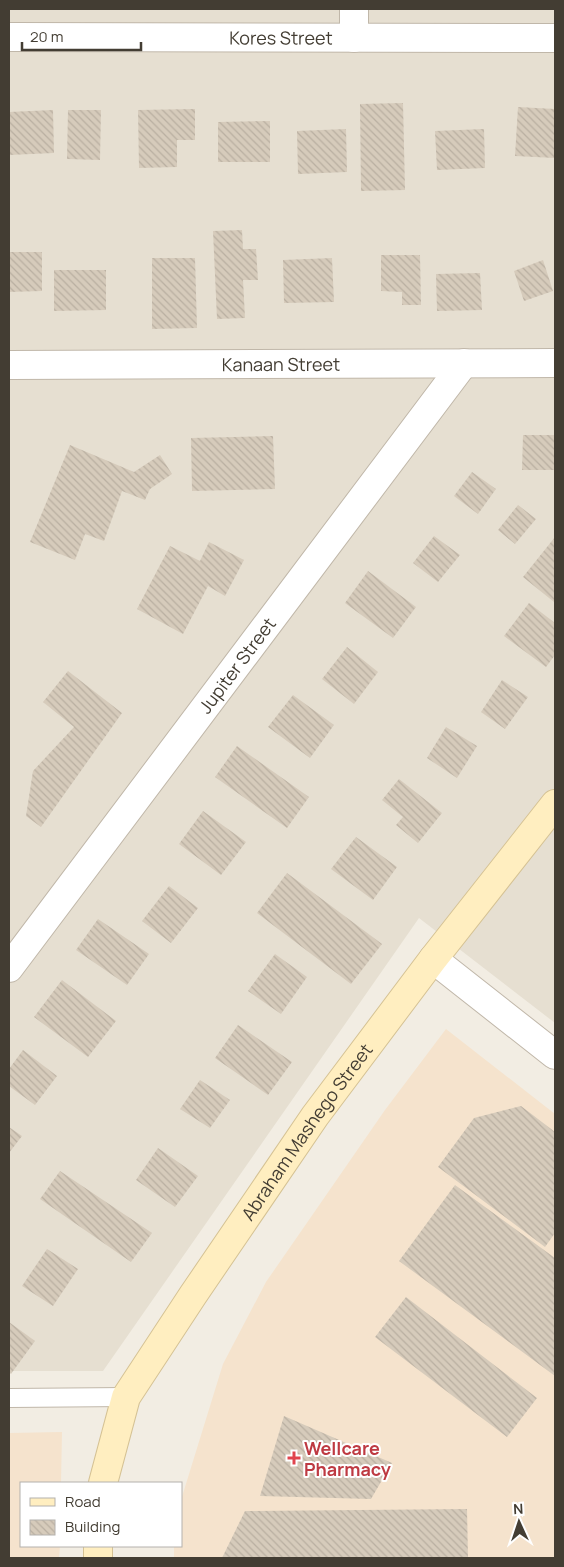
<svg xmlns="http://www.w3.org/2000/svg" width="564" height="1567" font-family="Manrope,sans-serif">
  <defs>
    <pattern id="building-back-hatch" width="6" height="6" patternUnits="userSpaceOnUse" patternTransform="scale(1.25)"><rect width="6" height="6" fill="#d6cbbb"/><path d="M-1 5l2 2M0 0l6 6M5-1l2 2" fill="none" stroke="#b9afa1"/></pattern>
  </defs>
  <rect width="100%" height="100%" fill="#f2ede3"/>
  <!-- residential -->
  <path fill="#e6dfd1" d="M 9,9 L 555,9 L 555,1023 L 419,918 L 103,1371 L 9,1371 Z"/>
  <!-- commercial -->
  <path fill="#f5e3cd" d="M 446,1029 L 555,1114 L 555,1558 L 174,1558 L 174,1546 L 181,1546 L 181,1500 L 223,1364 L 266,1282 L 385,1110 Z
    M 62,1432 L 61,1483 L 21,1483 L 21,1546 L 60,1546 L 59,1558 L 9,1558 L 9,1433 Z"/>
  <!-- building -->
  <path fill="url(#building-back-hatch)" d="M 403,103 L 405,190 L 361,191 L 360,104 Z
    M 518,107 L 555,109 L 555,158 L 515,156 Z
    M 195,109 L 195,140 L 177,140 L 177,167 L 139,168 L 138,110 Z
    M 53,110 L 54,153 L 9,155 L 9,112 Z
    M 68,110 L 101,110 L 100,160 L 67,159 Z
    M 270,121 L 270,162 L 218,162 L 218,122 Z
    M 346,129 L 347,172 L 298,174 L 297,131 Z
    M 484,129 L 485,168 L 437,170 L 435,131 Z
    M 242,230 L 243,249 L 256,249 L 258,280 L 243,280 L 245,318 L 217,319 L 213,231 Z
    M 9,252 L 42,252 L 42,291 L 9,292 Z
    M 381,255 L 420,255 L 421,305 L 402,305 L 402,292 L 381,291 Z
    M 152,258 L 195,258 L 197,328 L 152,329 Z
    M 332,258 L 334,302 L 284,303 L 283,260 Z
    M 543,260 L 553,291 L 524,301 L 514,271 Z
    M 54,270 L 106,270 L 106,310 L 54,311 Z
    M 480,273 L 482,310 L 437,311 L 436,274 Z
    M 523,435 L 555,435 L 555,470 L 522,470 Z
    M 273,436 L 275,489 L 192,491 L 191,438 Z
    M 70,445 L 134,472 L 160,455 L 172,474 L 150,489 L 145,500 L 122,491 L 104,541 L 85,534 L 75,560 L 30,542 Z
    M 472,472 L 496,489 L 478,514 L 454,496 Z
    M 518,505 L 536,519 L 515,544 L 498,530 Z
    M 434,536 L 460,555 L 438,582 L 413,563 Z
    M 555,537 L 555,601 L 554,602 L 523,577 Z
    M 209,542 L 244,560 L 225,596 L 208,586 L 183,634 L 137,609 L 170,546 L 200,561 Z
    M 368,571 L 416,607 L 393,638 L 345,603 Z
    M 529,603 L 555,623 L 555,655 L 546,667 L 504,636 Z
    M 347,647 L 378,672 L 354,704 L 322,679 Z
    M 68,671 L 122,713 L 41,827 L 26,816 L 33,771 L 74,727 L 43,702 Z
    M 502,680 L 528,697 L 505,729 L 481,712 Z
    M 293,695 L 334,725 L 310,758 L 268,727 Z
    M 446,727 L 477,746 L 457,778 L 427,758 Z
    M 237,746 L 309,797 L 287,828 L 215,777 Z
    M 399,779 L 442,813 L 418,843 L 396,825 L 403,817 L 382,800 Z
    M 203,811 L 246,842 L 221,875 L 179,844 Z
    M 356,837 L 397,867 L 373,900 L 331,869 Z
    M 287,873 L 382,944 L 351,984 L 257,913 Z
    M 169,886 L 198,908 L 171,943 L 142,921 Z
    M 98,919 L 149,954 L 127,985 L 76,950 Z
    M 275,954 L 307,977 L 281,1014 L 248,991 Z
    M 62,980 L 116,1021 L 88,1057 L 34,1017 Z
    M 238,1025 L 292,1062 L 268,1095 L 215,1058 Z
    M 23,1050 L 57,1076 L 35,1105 L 9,1086 L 9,1069 Z
    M 200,1080 L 230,1100 L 210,1128 L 180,1109 Z
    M 521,1106 L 555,1132 L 555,1233 L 545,1247 L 438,1167 L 474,1118 Z
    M 9,1127 L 22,1136 L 9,1153 Z
    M 158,1148 L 198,1176 L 175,1207 L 136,1180 Z
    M 60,1171 L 152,1233 L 131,1262 L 40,1199 Z
    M 455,1185 L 555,1258 L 555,1376 L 399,1261 Z
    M 47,1249 L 78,1269 L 53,1306 L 22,1286 Z
    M 406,1297 L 537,1398 L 507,1437 L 375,1337 Z
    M 9,1322 L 35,1341 L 11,1374 L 9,1372 Z
    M 284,1416 L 392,1463 L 371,1499 L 260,1496 Z
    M 467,1509 L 468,1558 L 222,1558 L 245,1511 Z"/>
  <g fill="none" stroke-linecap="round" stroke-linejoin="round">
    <defs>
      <path id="lane" d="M 9,1398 L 126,1397"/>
      <g id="street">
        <path d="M 354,9 L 354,38"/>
        <path id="s1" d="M 9,37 L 555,38"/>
        <path id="s2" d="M 9,365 L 555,363"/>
        <path d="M 433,959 L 555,1055"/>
        <path id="s3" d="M 9,968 L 464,363"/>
      </g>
      <g id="secondary">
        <path id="s4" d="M 103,1483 L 126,1397 L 193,1295 L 315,1116 L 433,959 L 555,804"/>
        <path d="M 98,1546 L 98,1558"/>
      </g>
    </defs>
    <!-- lane casing -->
    <use href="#lane" stroke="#c0b7a9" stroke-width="20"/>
    <!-- street casing -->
    <use href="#street" stroke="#c0b7a9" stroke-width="30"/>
    <!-- secondary casing -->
    <use href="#secondary" stroke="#d5c294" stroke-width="30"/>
    <!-- lane -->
    <use href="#lane" stroke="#fff" stroke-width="18"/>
    <!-- street -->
    <use href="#street" stroke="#fff" stroke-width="28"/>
    <!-- secondary -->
    <use href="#secondary" stroke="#ffeec0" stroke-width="28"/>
  </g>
  <!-- markers -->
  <path fill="#e0444e" stroke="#fff" stroke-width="2" d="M291.5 1450.5h5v5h5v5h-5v5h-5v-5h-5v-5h5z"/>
  <g text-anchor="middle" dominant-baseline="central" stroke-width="4" stroke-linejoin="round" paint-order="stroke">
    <!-- street labels -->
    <g font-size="18" fill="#433d33" stroke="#fff">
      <text stroke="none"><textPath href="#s1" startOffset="272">Kores Street</textPath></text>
      <text stroke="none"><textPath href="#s2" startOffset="272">Kanaan Street</textPath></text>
      <text stroke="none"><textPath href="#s3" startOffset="379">Jupiter Street</textPath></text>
      <text stroke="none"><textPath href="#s4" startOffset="410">Abraham Mashego Street</textPath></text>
    </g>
    <!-- health labels -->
    <g font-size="18" font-weight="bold" fill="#be3a42" stroke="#fff" text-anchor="start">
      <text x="304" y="1448">Wellcare<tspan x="304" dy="21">Pharmacy</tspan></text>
    </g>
  </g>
  <!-- border -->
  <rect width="564" height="1567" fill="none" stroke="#433d33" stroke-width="20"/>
  <!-- legend -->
  <rect x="20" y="1482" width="162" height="65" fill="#ffffff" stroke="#b4b1ad"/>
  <rect x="30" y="1498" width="25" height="8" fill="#ffeec0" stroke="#b4b1ad"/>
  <text x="65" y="1507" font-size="15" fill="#433d33">Road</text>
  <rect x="30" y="1520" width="25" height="15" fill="url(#building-back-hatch)" stroke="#b4b1ad"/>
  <text x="65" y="1532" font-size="15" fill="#433d33">Building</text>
  <!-- north arrow -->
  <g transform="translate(519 1522) rotate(357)" stroke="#ffffff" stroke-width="4" paint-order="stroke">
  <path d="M0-4L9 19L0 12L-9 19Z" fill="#433d33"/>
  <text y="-8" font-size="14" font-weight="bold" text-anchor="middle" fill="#433d33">N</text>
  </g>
  <!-- scale -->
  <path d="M22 42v8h119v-8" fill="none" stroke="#433d33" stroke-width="2.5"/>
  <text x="30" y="42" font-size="15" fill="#433d33" stroke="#ffffff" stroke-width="4" paint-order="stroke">20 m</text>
</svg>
